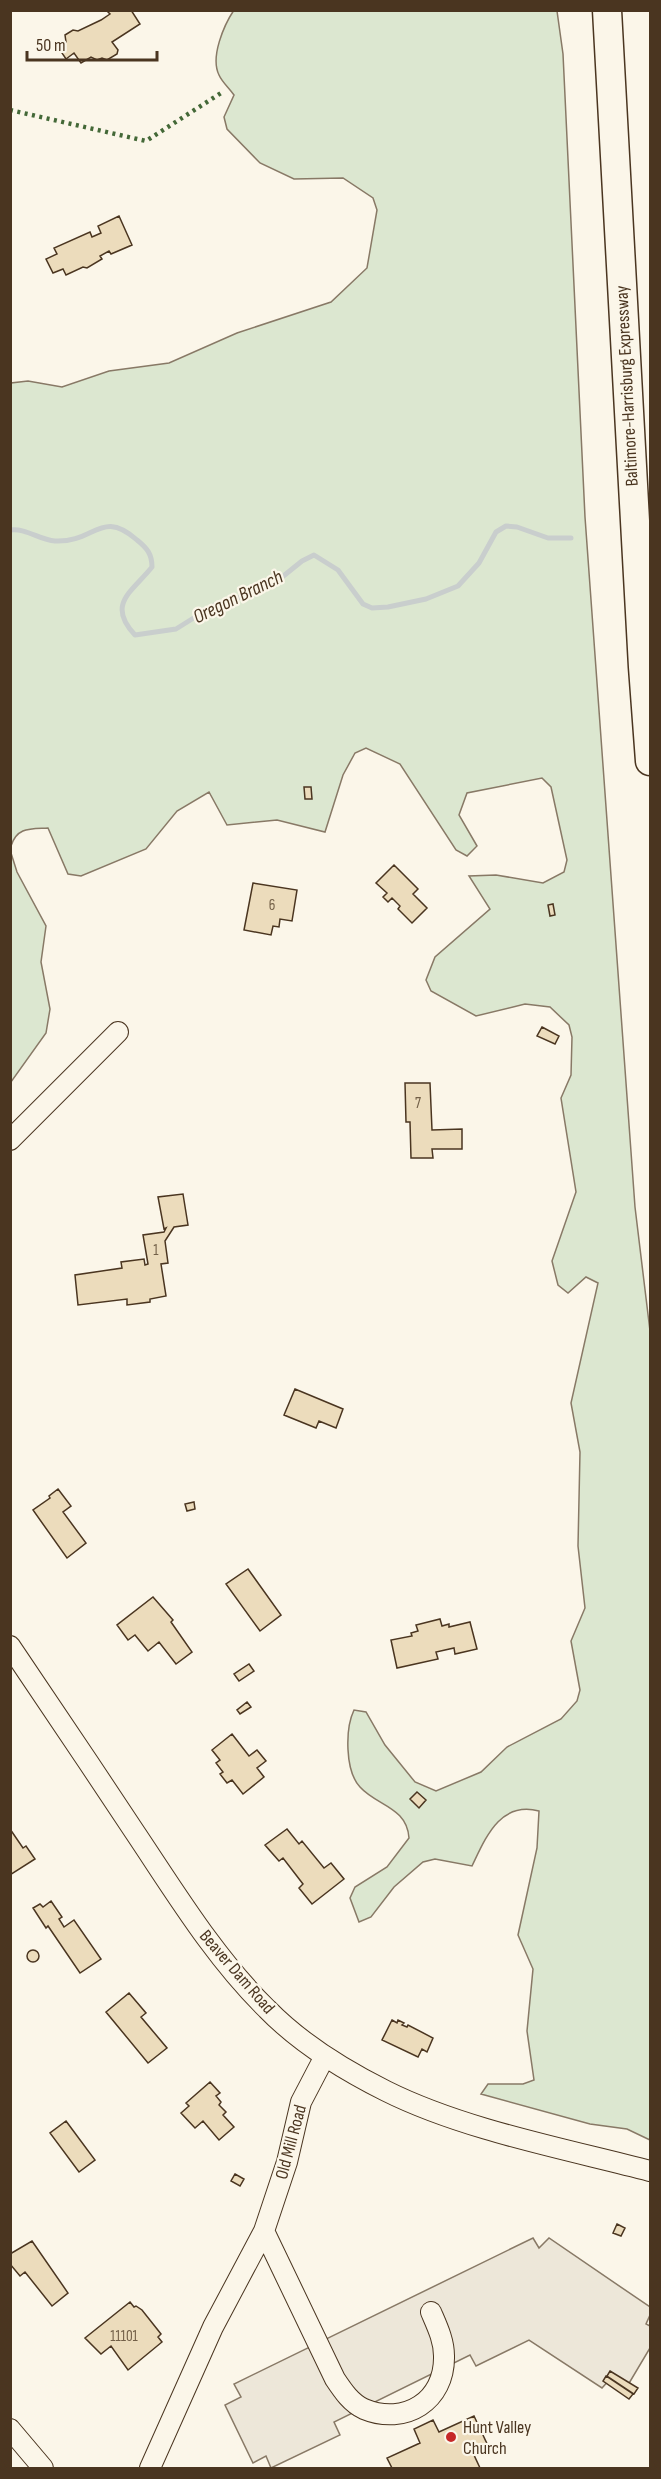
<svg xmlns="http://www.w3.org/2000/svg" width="661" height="2479" font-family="'Sofia Sans Condensed',sans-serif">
  <rect width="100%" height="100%" fill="#fbf6e9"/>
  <!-- green -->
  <path fill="#dce7d0" stroke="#887966" stroke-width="1.5" d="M 234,10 L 557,11 L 563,54 L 585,517 L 635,1207 L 650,1331 L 650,2140 L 627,2129 L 590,2124 L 481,2094 L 488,2084 L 523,2084 L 534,2080 L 527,2031 L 533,1969 L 518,1935 L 537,1848 L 539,1811 C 500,1801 486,1837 472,1866 L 435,1859 L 423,1862 L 394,1887 L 371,1917 L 359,1922 L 350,1898 L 355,1887 L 387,1867 L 409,1838 C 407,1807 377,1806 360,1787 C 345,1771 345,1729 354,1710 L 366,1712 L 385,1745 L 415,1782 L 436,1791 L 481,1772 L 507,1747 L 561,1719 L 577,1701 L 580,1690 L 571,1641 L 585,1608 L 578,1546 L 580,1452 L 571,1403 L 598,1283 L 586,1277 L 568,1293 L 558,1285 L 552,1261 L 576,1192 L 561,1098 L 571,1075 L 572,1037 L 569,1025 L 550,1007 L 525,1004 L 476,1016 L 431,991 L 426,980 L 435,957 L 490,909 L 469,876 L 496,875 L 543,883 L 564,872 L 567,860 L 551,787 L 542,778 L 467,793 L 459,815 L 477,846 L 467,856 L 456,850 L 400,764 L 366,748 L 355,753 L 343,775 L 325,832 L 277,820 L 227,825 L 209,792 L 177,811 L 146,849 L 81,876 L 68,874 L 48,828 C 30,829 17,827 11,846 L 11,383 L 28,381 L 62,387 L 109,371 L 169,363 L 237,333 L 331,302 L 367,268 L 377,210 L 373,198 L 343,178 L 294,179 L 260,163 L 227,129 L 224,117 L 234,95 C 229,88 222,82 219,75 C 210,57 224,25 234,10 Z
    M 11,853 L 17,872 L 46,926 L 41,962 L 50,1009 L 46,1033 L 11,1082 Z"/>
  <!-- parking -->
  <path fill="#ede7d9" stroke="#887966" stroke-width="1.5" d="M 533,2238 L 539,2248 L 549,2238 L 650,2307 L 650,2315 L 646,2324 L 650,2326 L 650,2348 L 628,2385 L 612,2377 L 602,2388 L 529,2340 L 476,2366 L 470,2355 L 334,2422 L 340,2435 L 271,2468 L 266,2456 L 253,2463 L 225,2405 L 241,2397 L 234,2384 Z"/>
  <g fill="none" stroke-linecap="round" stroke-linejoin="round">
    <!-- stream -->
    <path stroke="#c9cecd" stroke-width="5" d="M 10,530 C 27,528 39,540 55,541 C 95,543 101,508 137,540 C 147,548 152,554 152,567 C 132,592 106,604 135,635 L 176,629 L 216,604 L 247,595 L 276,582 L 302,561 L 314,555 L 338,570 L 363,604 L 372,608 L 388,607 L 426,599 L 458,586 L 479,563 L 496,532 L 506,526 L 517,527 L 548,538 L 571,538"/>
  </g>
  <!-- building -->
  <path fill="#ecdcbc" stroke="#4a3520" stroke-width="1.5" d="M 110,10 L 131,10 L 140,24 L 112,42 L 118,50 L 117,54 L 107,60 L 102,58 L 97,60 L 91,57 L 81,63 L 74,53 L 66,59 L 58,47 L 66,42 L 65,35 L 73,30 L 78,31 L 101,20 L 110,14 L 108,12 Z
    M 119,216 L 132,245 L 111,254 L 109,251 L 100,256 L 102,259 L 87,268 L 83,267 L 66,275 L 63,269 L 53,273 L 46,259 L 57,254 L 54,248 L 90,232 L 92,237 L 101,233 L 98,226 Z
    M 304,787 L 311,787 L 312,799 L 305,799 Z
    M 394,865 L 418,889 L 413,894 L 427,908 L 412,923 L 398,909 L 400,906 L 392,898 L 388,902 L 383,897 L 387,893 L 376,883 Z
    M 253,883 L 297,890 L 292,921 L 280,919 L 279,927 L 273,926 L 271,935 L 244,930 Z
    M 553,904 L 555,915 L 550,916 L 548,905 Z
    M 542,1027 L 559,1036 L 555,1044 L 537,1036 Z
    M 405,1083 L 430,1083 L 432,1130 L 462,1129 L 462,1149 L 432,1149 L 433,1158 L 411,1158 L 410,1122 L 406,1122 Z
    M 183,1194 L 188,1225 L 174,1227 L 165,1241 L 168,1263 L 161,1264 L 166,1296 L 150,1299 L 150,1302 L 127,1305 L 127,1299 L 78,1305 L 75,1275 L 122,1268 L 121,1262 L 144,1259 L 145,1265 L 148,1264 L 143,1235 L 164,1232 L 166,1228 L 164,1229 L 158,1197 Z
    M 295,1389 L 343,1409 L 336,1428 L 319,1421 L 316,1428 L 284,1415 Z
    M 58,1489 L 71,1506 L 63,1512 L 86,1543 L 67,1558 L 33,1510 L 50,1498 L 49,1496 Z
    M 194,1502 L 195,1509 L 187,1511 L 185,1504 Z
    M 248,1569 L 281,1615 L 260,1631 L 226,1584 Z
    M 153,1597 L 173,1620 L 171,1622 L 192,1652 L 176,1664 L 159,1642 L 148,1651 L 135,1635 L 128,1640 L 117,1625 Z
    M 440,1619 L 442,1626 L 449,1624 L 449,1627 L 470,1622 L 477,1649 L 455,1654 L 454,1648 L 436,1652 L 438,1659 L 397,1668 L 391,1640 L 412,1636 L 411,1633 L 418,1631 L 416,1625 Z
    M 249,1664 L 254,1671 L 239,1681 L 234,1674 Z
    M 247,1702 L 251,1707 L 240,1714 L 237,1710 Z
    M 232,1734 L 249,1756 L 257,1750 L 266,1761 L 257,1768 L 264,1777 L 243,1794 L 232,1780 L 227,1783 L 220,1774 L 223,1772 L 216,1763 L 220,1760 L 212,1750 Z
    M 417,1792 L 426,1800 L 419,1808 L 410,1799 Z
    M 10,1829 L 23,1848 L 26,1846 L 35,1859 L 10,1875 Z
    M 287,1829 L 299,1844 L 302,1841 L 324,1868 L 331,1863 L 344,1879 L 312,1904 L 299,1888 L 303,1884 L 283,1858 L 279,1861 L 265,1845 Z
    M 51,1901 L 62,1917 L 59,1919 L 64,1927 L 74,1920 L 101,1959 L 80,1973 L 48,1926 L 46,1928 L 33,1908 L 40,1904 L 43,1907 Z
    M27 1956a6 6 0 1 1 12 0a6 6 0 1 1-12 0Z
    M 129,1993 L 146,2013 L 141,2017 L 167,2048 L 148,2063 L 106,2012 Z
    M 392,2020 L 397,2023 L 398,2020 L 404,2023 L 402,2025 L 407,2027 L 408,2025 L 433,2038 L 427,2052 L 422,2049 L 418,2057 L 382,2040 Z
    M 210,2082 L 220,2093 L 216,2096 L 221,2102 L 219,2105 L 226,2112 L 223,2115 L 234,2127 L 219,2140 L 203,2121 L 195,2128 L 181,2113 L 189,2106 L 186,2103 Z
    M 66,2121 L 95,2160 L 79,2172 L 50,2133 Z
    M 235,2174 L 244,2179 L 240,2186 L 231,2181 Z
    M 617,2224 L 625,2228 L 621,2236 L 613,2233 Z
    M 32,2241 L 68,2293 L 52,2306 L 25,2272 L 20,2276 L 10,2264 L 10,2254 Z
    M 130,2302 L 134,2307 L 136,2306 L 142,2310 L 161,2334 L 158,2337 L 162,2342 L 128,2370 L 111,2346 L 101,2354 L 85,2338 Z
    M 610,2371 L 638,2388 L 634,2394 L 607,2376 Z
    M 606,2376 L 633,2394 L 629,2399 L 603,2381 Z
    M 474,2416 L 489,2448 L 474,2455 L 480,2468 L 392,2468 L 387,2458 L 420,2443 L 414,2429 L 433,2420 L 439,2432 Z"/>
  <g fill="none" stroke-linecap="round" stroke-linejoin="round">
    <defs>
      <path id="minor" d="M 10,1140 L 118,1032
        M 10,1646 C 52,1708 93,1769 134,1831 C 175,1892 214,1957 267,2009 C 300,2043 344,2070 386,2091 C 464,2130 566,2149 650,2171
        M 264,2231 L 335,2379 C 343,2391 351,2403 364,2409 C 405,2426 445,2401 444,2356 C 444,2340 437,2326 431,2312
        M 10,2429 L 43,2468
        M 150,2468 L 213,2327 L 264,2231 L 287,2162 L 301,2102 L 325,2056"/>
      <path id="highway" d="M 607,10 L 643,667 L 650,761"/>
    </defs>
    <!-- minor casing -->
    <use href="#minor" stroke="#4a3520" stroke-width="22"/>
    <!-- highway casing -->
    <use href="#highway" stroke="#4a3520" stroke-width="31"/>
    <!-- minor -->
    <use href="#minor" stroke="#fbf6e9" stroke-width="20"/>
    <!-- highway -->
    <use href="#highway" stroke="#fbf6e9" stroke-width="28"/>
    <!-- hedge -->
    <path stroke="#436837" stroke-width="4.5" stroke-dasharray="3 4.5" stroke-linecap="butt" d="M 10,110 L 146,141 L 221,93"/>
  </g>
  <!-- markers -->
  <circle fill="#c62828" stroke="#fbf6e9" stroke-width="2" cx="451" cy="2437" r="6"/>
  <g text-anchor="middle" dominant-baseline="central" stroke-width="4.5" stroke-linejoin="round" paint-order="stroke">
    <!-- number labels -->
    <g font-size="15" fill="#725f47">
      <text x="272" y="905">6</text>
      <text x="418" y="1103">7</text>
      <text x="156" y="1250">1</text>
      <text x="124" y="2336">11101</text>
    </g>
    <!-- street labels -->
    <g font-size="18" fill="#4a3520" stroke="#fbf6e9">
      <text transform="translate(627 386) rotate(-93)">Baltimore-Harrisburg Expressway</text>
      <text transform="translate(237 1972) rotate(49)">Beaver Dam Road</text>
      <text transform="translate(291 2142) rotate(-75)">Old Mill Road</text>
    </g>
    <!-- poi labels -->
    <g font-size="18" fill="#4a3520" stroke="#fbf6e9" text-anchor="start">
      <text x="463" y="2427">Hunt Valley<tspan x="463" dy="21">Church</tspan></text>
    </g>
    <!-- water labels -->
    <g font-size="20" font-style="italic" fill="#4a3520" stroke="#fbf6e9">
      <text transform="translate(238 597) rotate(-26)">Oregon Branch</text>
    </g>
  </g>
  <!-- border -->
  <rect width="661" height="2479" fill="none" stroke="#4a3520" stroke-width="24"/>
  <!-- scale -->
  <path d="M27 51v9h130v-9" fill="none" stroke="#4a3520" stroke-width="3"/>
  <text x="36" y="51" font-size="18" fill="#4a3520" stroke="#fbf6e9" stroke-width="4.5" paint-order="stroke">50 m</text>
</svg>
